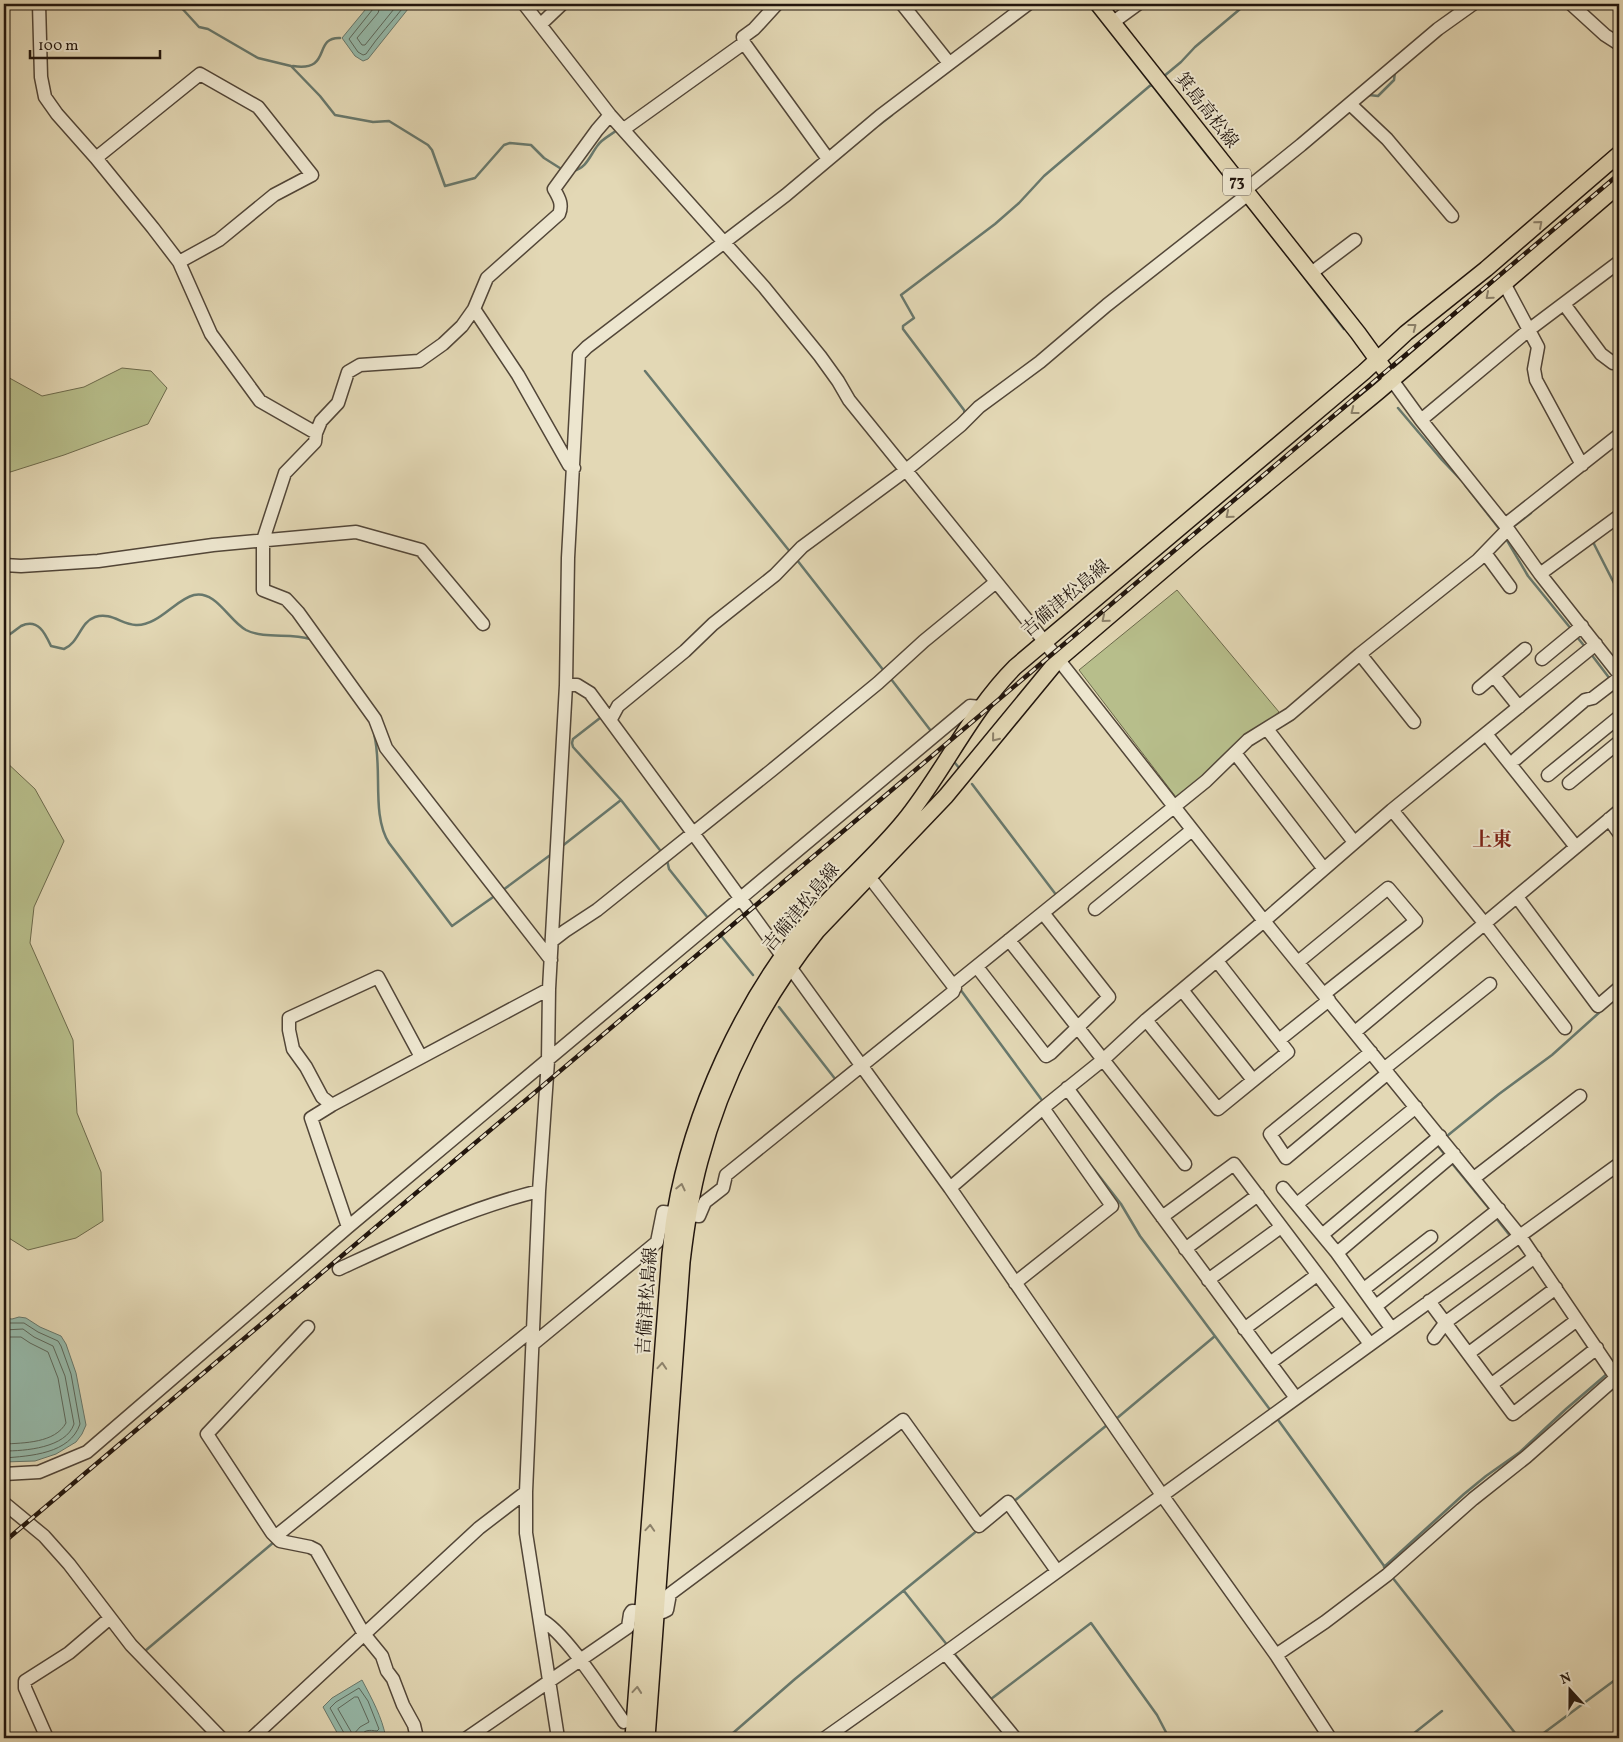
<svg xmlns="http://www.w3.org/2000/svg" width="1623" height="1742" font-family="Vollkorn,'Noto Serif JP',serif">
  <rect width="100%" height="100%" fill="#e3d8b5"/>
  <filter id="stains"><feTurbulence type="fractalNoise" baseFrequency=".004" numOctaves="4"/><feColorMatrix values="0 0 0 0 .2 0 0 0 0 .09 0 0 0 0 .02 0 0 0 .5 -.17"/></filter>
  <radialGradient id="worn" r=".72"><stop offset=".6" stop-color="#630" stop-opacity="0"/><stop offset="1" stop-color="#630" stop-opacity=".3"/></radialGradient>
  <!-- green -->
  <path fill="#b7be8b" stroke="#6c6a4c" d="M 122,368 L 151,371 L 167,388 L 148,424 L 64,455 L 4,474 L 4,375 L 42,396 L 84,387 Z
    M 1177,590 L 1279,712 L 1179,801 L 1079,670 Z
    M 4,760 L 35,789 L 64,841 L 34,907 L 30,943 L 73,1040 L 77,1113 L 101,1172 L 103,1221 L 76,1238 L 28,1250 L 4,1235 Z"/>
  <!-- water -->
  <path fill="#96baab" stroke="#68786c" d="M 370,4 L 412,4 L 368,59 L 363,61 L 355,56 L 342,38 Z
    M 19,1317 L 26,1318 L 40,1327 L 61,1336 L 66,1344 L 76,1373 L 86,1425 L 82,1434 L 76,1442 L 56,1454 L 35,1461 L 4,1462 L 4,1318 L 12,1319 Z
    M 362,1680 C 372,1699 382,1717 386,1738 L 380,1738 L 372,1735 L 358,1738 L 340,1738 L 323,1707 L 332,1698 Z"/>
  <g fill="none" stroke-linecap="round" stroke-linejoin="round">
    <!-- shore -->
    <path stroke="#5c685c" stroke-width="1" d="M 375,4 L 373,9 L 349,39 L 358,52 L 363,55 L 366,54 C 378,36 393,21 406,4
      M 381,4 L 378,13 L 357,38 L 362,45 L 365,45 L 398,4
      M 4,1323 L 24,1323 L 38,1332 L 58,1341 L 61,1346 L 71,1374 L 80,1424 C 70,1454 30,1456 4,1458
      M 4,1330 L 23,1329 L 34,1337 L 53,1346 L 65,1376 L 74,1424 C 66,1448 25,1451 4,1451
      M 4,1337 L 21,1337 L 30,1343 L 48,1352 L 58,1378 L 66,1423 C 55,1443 24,1443 4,1444
      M 355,1697 L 358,1697 L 369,1722 L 360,1727 L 353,1735 L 338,1709 Z
      M 345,1738 L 344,1733 L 330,1708 L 336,1702 L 359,1688 L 368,1701 L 379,1729 L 377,1731 C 370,1730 362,1729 361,1738"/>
    <!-- stream -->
    <path stroke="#68786c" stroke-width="2.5" d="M 178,4 L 199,27 L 208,29 L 258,58 L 291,66 L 320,96 L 335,115 L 373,122 L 389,121 L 428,145 L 432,150 L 445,186 L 475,178 L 504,145 L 510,143 L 531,145 L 544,158 L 563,170
      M 1088,4 L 1211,160
      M 1476,9 L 1486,4
      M 293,66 C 333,72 312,37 340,38
      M 1163,77 L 1181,62 L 1195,47 L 1246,4
      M 1367,96 L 1369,95 L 1378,96 L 1394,80 L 1395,72
      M 879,125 L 892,115
      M 573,171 C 587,168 590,155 598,145 C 602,139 611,135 617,130
      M 1283,250 L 1344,329
      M 645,371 L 791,553
      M 1398,408 L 1442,460 L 1461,480
      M 965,415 L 964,410 L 903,329 L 903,326 L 914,318 L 901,295 L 995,224 L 1019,203 L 1044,176 L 1152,84
      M 1465,485 L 1501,531
      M 1514,526 L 1531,513
      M 1505,537 L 1528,576 L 1572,630
      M 1594,541 L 1594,544 L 1619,593
      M 797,560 L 884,671
      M 4,637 C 11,635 15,630 21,626 C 38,618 45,633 51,646 L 64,649 C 79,643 80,622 95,617 C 111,612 121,624 136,625 C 158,626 176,599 194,595 C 216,590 229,621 246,630 C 266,640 290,632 310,639
      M 1577,637 L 1586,648
      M 1591,654 L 1610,679
      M 891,679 L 931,731
      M 1615,686 L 1619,691
      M 600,718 L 573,739 L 572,743 L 573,747 L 621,800
      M 374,734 C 383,768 371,815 389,843 L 452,926 L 496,895
      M 955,763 L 960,769
      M 972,784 L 1057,896
      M 561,847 L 621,800 L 663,854
      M 667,860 L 669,869 L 708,918
      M 503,890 L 553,853
      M 722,937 L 753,975
      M 960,989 L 1044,1103
      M 779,1007 L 836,1080
      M 1447,1136 L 1499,1094 L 1552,1055 L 1601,1011
      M 1440,1144 L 1438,1146 L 1445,1155
      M 1086,1159 L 1121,1204 L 1140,1236 L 1271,1411
      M 1450,1161 L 1491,1211
      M 1496,1218 L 1511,1237
      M 1516,1243 L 1522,1250
      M 1276,1417 L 1387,1570
      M 1116,1419 L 1215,1336
      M 1013,1502 L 1107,1425
      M 1384,1567 L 1464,1494 L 1486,1476 L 1520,1452 L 1566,1409 L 1608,1373
      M 1392,1577 L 1519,1738
      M 904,1591 L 948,1646
      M 145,1651 L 274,1542
      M 953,1652 L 991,1699 L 1091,1623 L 1157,1715 L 1169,1738
      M 660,1736 L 666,1734 L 690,1738
      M 710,1738 L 733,1733 L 795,1679 L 978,1530
      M 1408,1738 L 1442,1711
      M 1537,1738 L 1619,1677"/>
    <defs>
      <path id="minor" d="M 39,4 L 41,77 L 45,97 L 57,114 L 96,158 L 153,228 L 179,262 L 211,334 L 260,401 L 316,433
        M 524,4 L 610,115 L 764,287 L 820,356 L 838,381 L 849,400 L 1040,636 L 1264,921 L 1520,1236 L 1619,1382
        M 777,4 L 754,29 L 743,37 L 744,43 L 828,159
        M 902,4 L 949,63
        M 1571,4 L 1605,35 L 1619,44
        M 1112,23 L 1138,4
        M 541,24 L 562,4
        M 1350,104 L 1387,139 L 1452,216
        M 624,129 L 744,43
        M 96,158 L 200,74 L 258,107 L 312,175 L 274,195 L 219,240 L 179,262
        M 1244,191 L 1301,145 L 1438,29 L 1473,4
        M 1310,274 L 1355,240
        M 1504,283 L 1538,347 L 1534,369 L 1536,380 L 1582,465
        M 1564,304 L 1601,354 L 1613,363
        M 474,309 L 518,375 L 569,465 L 574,468
        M 1392,380 L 1421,420 L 1505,525 L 1540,574 L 1619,674
        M 1421,420 L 1530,329 L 1619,262
        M 1505,525 L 1619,435
        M 1485,553 L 1510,587
        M 4,565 L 21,566 L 98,561 L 213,545 L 356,532 L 421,550 L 483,624
        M 1540,574 L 1619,516
        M 1360,654 L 1414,722
        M 1542,659 L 1582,626
        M 1494,676 L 1519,707
        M 566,685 L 577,685 L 590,693 L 693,833 L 950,1188 L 1162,1495 L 1276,1655 L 1330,1738
        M 1479,688 L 1525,649
        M 611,719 L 618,706 L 685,651 L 713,624 L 775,575 L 802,547 L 905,471 L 961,425 L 979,407 L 1040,362 L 1107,305 L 1247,195
        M 1267,729 L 1354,842
        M 1486,734 L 1576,847
        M 1235,753 L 1324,869
        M 1516,759 L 1585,700 L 1593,698 L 1619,678
        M 1548,775 L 1619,717
        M 1569,783 L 1619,742
        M 1392,810 L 1485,924 L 1565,1028
        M 1609,819 L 1619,833
        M 874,883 L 955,988
        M 1517,897 L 1598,1006 L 1619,988
        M 1095,909 L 1192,830
        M 1009,940 L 1185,1164
        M 552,941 L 565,931 L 597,910 L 772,770 L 878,683 L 924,641 L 996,582
        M 551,960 L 386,748 L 375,719 L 298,612 L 286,599 L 263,590 L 263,540 L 285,473 L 315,442 L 316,433 L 321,421 L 338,403 L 348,372 L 360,365 L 419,361 L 443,344 L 462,326 L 474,309 L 487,278 L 559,214 C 563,204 559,198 554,189 L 597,130 L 610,115
        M 1298,962 L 1388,888 L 1416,921 L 1324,994
        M 977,967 L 1046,1056 L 1051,1053 L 1109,997 L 1043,913
        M 1182,990 L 1253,1080
        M 1146,1020 L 1218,1109 L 1288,1052 L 1217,961
        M 1355,1032 L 1619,811
        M 1279,1040 L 1329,1000
        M 1371,1052 L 1270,1134 L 1286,1158 L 1388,1073
        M 1385,1068 L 1490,984
        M 1067,1088 L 1296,1398
        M 332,1105 L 322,1097 L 306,1067 L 293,1049 L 289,1030 L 289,1018 L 378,977 L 421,1057
        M 1474,1178 L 1580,1096
        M 950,1188 L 1043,1108 L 1104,1059 L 1146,1020 L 1264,921 L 1392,810 L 1596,644
        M 1283,1188 L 1337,1253 L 1391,1328
        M 1297,1204 L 1416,1107
        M 1162,1217 L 1234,1164 L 1370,1344
        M 348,1227 L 311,1118 L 332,1105 L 549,989
        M 1322,1235 L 1440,1136
        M 1185,1249 L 1258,1195
        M 1337,1253 L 1454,1154
        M 339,1269 C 404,1239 469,1208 539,1191
        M 1208,1280 L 1281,1227
        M 1015,1283 L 1112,1206 L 1043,1108
        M 1364,1289 L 1431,1237
        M 1429,1301 L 1513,1414 L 1597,1348
        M 1376,1306 L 1499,1209
        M 308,1327 L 207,1434 L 272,1533 L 280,1541 L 310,1547 L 316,1550 L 364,1634 L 382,1656 L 387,1671 L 393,1679 L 403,1705 L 414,1725 L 417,1738
        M 1244,1329 L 1317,1275
        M 1434,1338 L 1446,1322 L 1535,1257
        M 533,1344 L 657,1242 L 663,1212 L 699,1216 L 705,1202 L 723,1188 L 726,1175 L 953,992 L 956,983 L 1206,781 L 1248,740 L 1290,714 L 1360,654 L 1478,560 L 1508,529
        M 1469,1353 L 1556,1288
        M 1270,1363 L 1343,1309
        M 1492,1384 L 1577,1320
        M 4,1474 L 39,1472 L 87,1452 L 348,1227 L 970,706 L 981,707
        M 4,1503 L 44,1536 L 69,1564 L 131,1645 L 221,1738
        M 276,1536 L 533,1329
        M 540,1619 C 566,1632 606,1697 624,1722
        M 945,1653 L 1015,1738
        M 1276,1655 L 1325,1622 L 1387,1575 L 1473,1499 L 1526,1457 L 1619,1375
        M 47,1738 L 25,1688 L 25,1681 L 69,1653 L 110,1618
        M 252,1738 L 479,1528 L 526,1492
        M 467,1738 L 628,1627 L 630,1614 L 632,1611 L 663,1612 L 667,1610 L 670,1594 L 903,1420 L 979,1526 L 1008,1502 L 1057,1571
        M 558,1738 L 526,1533 L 526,1492 L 539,1191 L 548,1061 L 549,989 L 566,685 L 568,558 L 579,355 L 587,347 L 786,195 L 880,116 L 1028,4
        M 825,1738 L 945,1653 L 1619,1164"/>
      <path id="major" d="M 1098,4 L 1358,333 L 1392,380
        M 633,1738 L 670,1254 C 672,1240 672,1226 675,1213 C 692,1112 743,1001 808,923 C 838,887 875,857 904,821 C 944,772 970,712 1015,667 L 1364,372 L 1406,333 L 1486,269 L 1619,154
        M 647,1738 L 682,1262 C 686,1228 691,1194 700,1161 C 722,1078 763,998 817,931 L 946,796 L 1058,660 L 1196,542 L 1379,391 L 1619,185"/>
    </defs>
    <!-- minor casing -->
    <use href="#minor" stroke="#524638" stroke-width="15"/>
    <!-- major casing -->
    <use href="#major" stroke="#22160e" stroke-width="18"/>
    <!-- minor -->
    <use href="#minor" stroke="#ede6cf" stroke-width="12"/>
    <!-- major -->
    <use href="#major" stroke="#e3d8b5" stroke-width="15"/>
    <defs>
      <path id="rail" d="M 4,1542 L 1619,174"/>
    </defs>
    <!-- rail casing -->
    <use href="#rail" stroke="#22160e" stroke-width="4.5"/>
    <!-- rail -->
    <use href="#rail" stroke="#ede6cf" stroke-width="2.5" stroke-dasharray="8" stroke-linecap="butt"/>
  </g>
  <!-- one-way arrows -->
  <defs><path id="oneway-chevron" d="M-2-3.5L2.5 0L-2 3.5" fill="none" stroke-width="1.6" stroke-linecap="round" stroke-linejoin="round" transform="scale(1.25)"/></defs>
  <g stroke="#8c816a">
    <use href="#oneway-chevron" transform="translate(1539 224) rotate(-41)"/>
    <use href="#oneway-chevron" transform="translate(1489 296) rotate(139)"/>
    <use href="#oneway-chevron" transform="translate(1413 327) rotate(-38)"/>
    <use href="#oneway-chevron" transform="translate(1354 411) rotate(142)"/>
    <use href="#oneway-chevron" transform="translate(1229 515) rotate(140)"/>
    <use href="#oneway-chevron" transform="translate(1105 619) rotate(140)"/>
    <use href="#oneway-chevron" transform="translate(995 738) rotate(129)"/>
    <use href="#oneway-chevron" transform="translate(681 1187) rotate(-77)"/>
    <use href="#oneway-chevron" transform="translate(662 1366) rotate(-86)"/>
    <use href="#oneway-chevron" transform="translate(650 1528) rotate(-86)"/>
    <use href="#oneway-chevron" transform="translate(637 1690) rotate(-85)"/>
  </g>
  <g text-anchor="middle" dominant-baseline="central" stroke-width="4" stroke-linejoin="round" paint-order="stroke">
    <!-- shield labels -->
    <rect fill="#ede6cf" stroke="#5f5448" stroke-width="1" x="1223" y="168.5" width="28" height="27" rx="4"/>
    <g font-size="16" font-weight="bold" fill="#22160e">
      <text x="1237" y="182">73</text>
    </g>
    <!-- street labels -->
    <g font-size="18" fill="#22160e" stroke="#ede6cf">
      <text transform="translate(1206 111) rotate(52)">箕島高松線</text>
      <text transform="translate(1066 599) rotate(-40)">吉備津松島線</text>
      <text transform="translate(802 908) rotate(-50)">吉備津松島線</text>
      <text transform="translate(648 1301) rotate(-86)">吉備津松島線</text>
    </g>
    <!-- quarter labels -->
    <g font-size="20" font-weight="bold" fill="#7a1f14" stroke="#ede6cf">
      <text x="1492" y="841">上東</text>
    </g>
  </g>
  <!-- margin -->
  <rect width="1623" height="1742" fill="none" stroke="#e3d8b5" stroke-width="20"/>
  <rect x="5" y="5" width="1613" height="1732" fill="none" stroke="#22160e" stroke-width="2.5"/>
  <rect x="10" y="10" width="1603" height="1722" fill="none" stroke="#22160e"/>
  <!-- north arrow -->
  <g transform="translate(1570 1690) rotate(339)" stroke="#ede6cf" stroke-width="4" paint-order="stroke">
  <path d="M0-4L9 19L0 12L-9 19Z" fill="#22160e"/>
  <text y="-8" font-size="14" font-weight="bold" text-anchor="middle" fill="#22160e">N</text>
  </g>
  <!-- scale -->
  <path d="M30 50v8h130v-8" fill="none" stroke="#22160e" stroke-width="2.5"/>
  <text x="38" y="50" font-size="15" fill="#22160e" stroke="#ede6cf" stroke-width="4" paint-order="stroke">100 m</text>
  <rect width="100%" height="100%" filter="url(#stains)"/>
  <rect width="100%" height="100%" fill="url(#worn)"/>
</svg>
